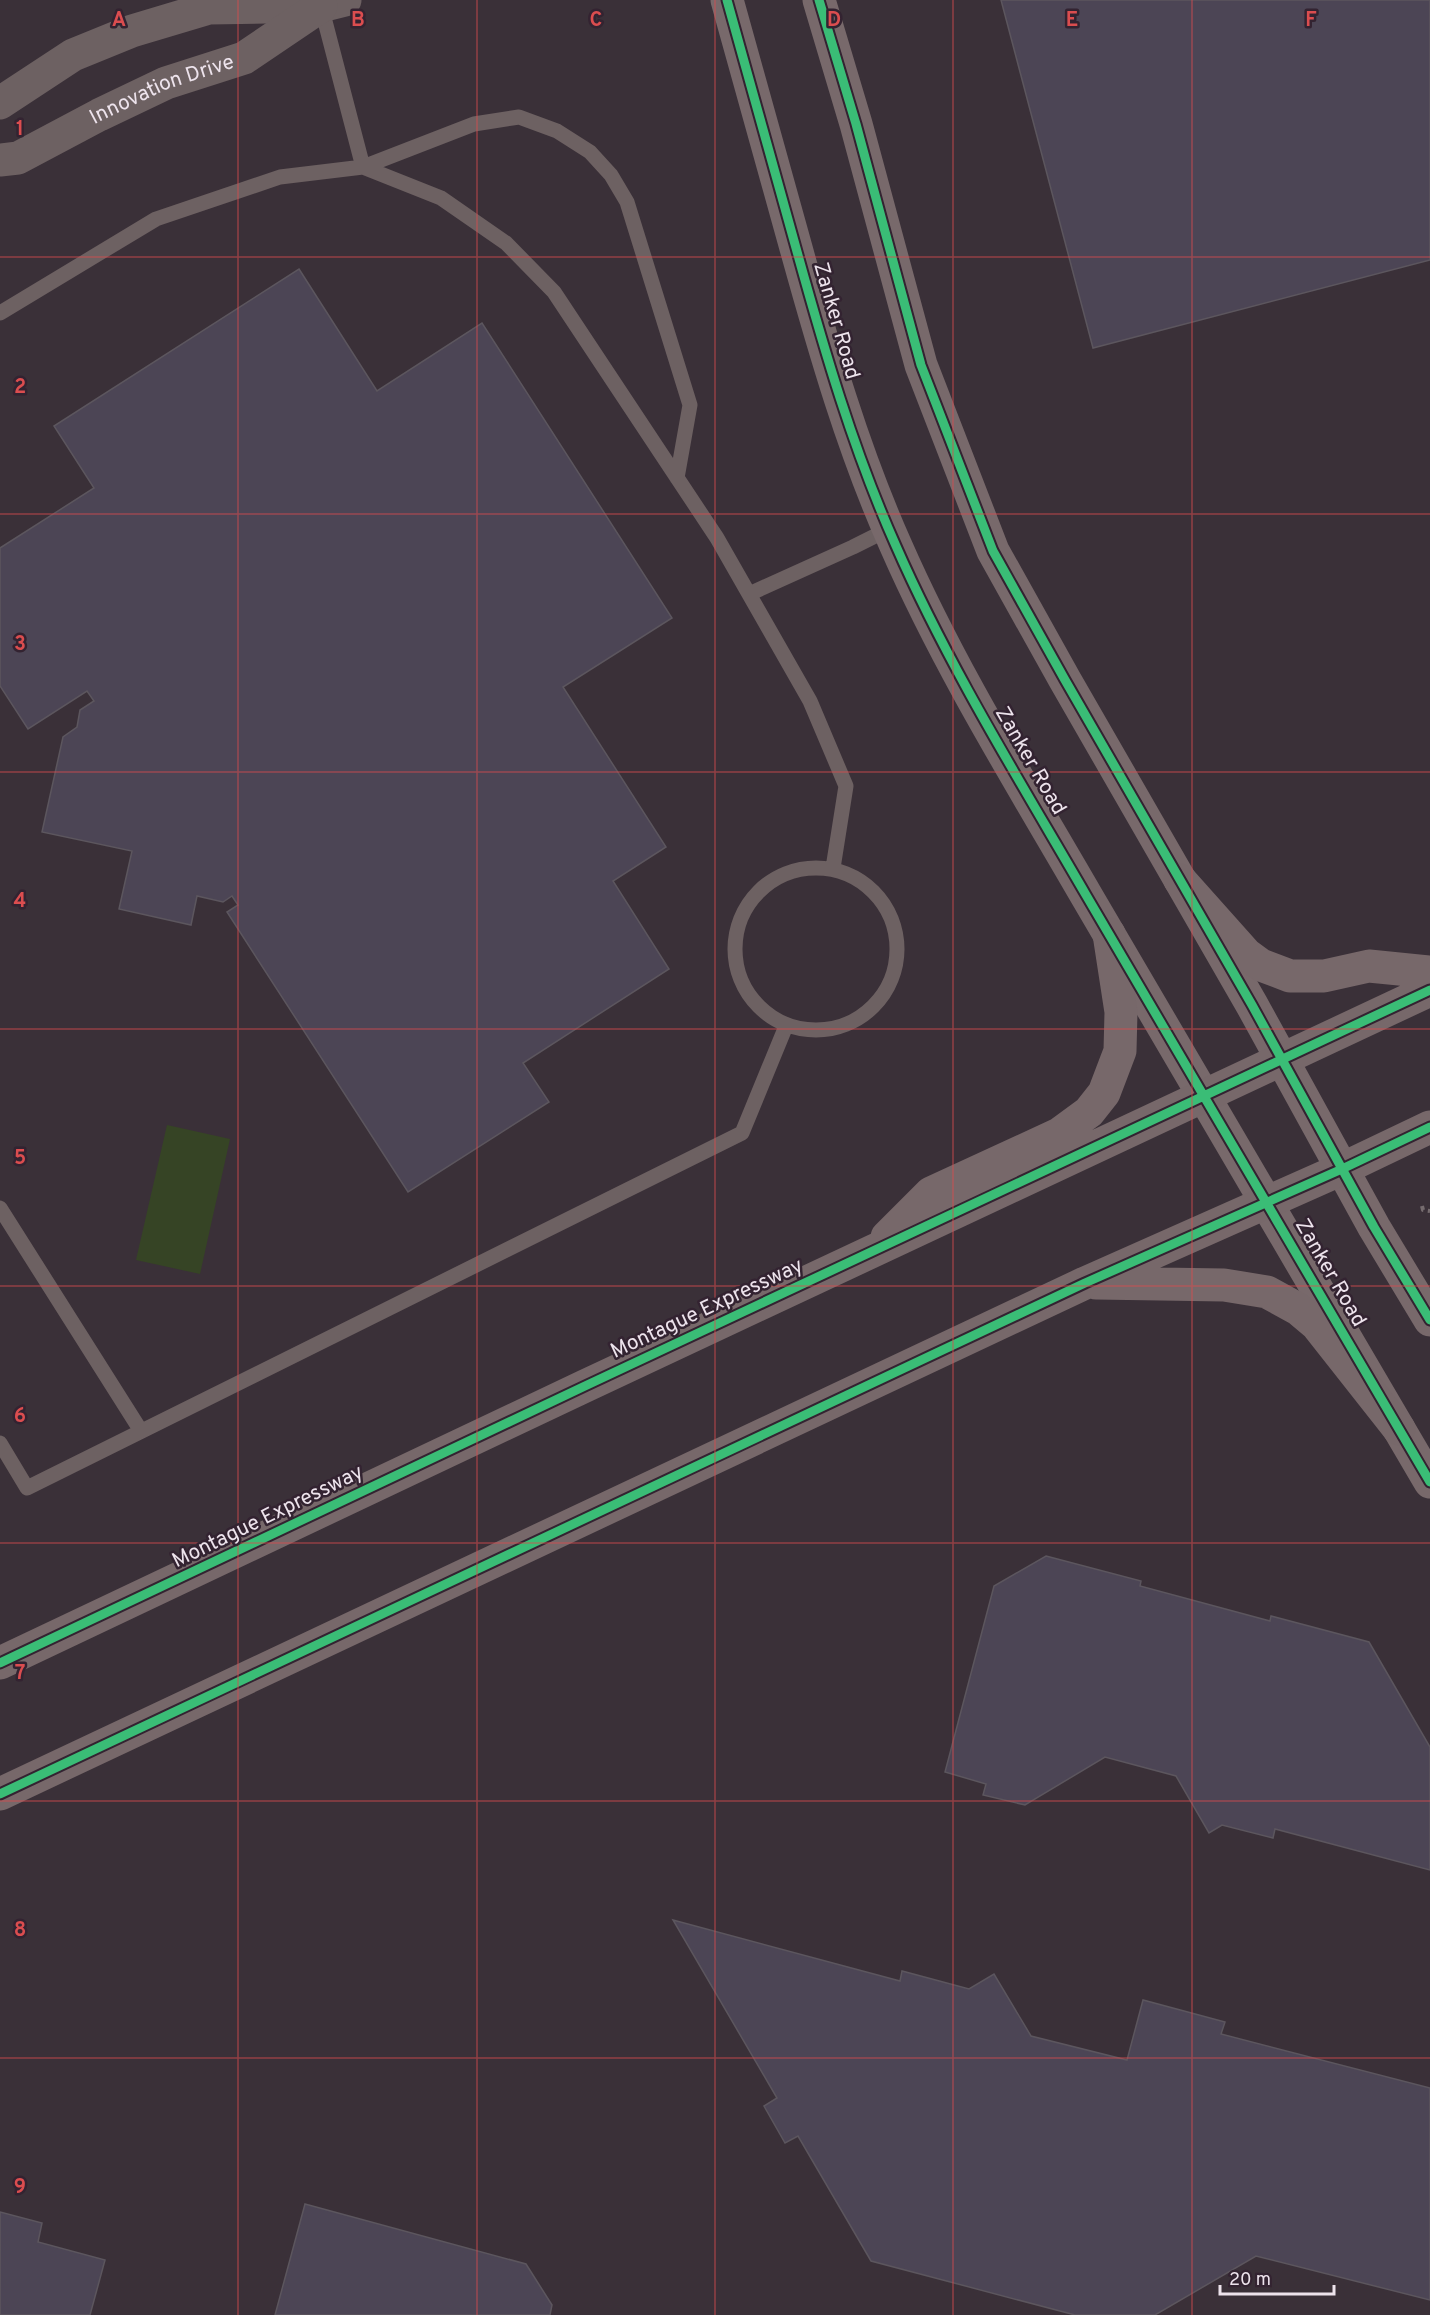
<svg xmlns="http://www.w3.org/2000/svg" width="1430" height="2315" font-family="Overpass,sans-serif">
  <rect width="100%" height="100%" fill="#3a3038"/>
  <!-- pitch -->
  <path fill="#364425" d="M 167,1125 L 230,1139 L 200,1274 L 136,1260 Z"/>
  <!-- building -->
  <path fill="#4c4555" stroke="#5c565e" stroke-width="1.5" d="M 1001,0 L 1430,0 L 1430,260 L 1093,348 Z
    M 299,269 L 377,391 L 482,323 L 672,618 L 563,687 L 666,847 L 613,881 L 669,969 L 523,1063 L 549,1102 L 408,1192 L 227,912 L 238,905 L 232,896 L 223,902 L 197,896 L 191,925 L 119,909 L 132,851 L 42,832 L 63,737 L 77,727 L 80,710 L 94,701 L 87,691 L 28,729 L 0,686 L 0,548 L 94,488 L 54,426 Z
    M 1046,1556 L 1141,1581 L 1140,1586 L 1270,1621 L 1271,1616 L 1369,1642 L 1430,1747 L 1430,1870 L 1275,1829 L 1273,1838 L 1222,1825 L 1209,1833 L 1176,1776 L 1105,1757 L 1025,1805 L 983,1795 L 986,1784 L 945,1772 L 994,1586 Z
    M 673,1920 L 900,1981 L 902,1971 L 969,1989 L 994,1974 L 1031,2036 L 1127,2060 L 1143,2000 L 1225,2022 L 1221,2034 L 1430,2088 L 1430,2300 L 1256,2256 L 1155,2315 L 1075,2315 L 871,2261 L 798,2136 L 785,2143 L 764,2106 L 777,2098 Z
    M 305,2204 L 526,2264 L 552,2305 L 550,2315 L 275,2315 Z
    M 0,2212 L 42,2223 L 38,2242 L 105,2260 L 90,2315 L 0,2315 Z"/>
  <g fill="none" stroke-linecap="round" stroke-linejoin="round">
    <!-- path -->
    <path stroke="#766c6f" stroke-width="4" stroke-dasharray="4.5 4.5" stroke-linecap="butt" d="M 1422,1206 L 1423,1210 L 1430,1211"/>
    <!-- service -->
    <path stroke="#6d6162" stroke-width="15" d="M 321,6 L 363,167 L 474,124 L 519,117 L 557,131 L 590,152 L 611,175 L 627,202 L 690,405 L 677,478
      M 0,313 L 156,219 L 280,177 L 363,167 L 441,198 L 506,243 L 554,292 L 717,538 L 810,701 L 846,786 L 833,868
      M 749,594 L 853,547 L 889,529
      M735 949a81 81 0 1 1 162 0a81 81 0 1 1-162 0Z
      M 0,1208 L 141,1431
      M 0,1443 L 27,1488 L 742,1133 L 786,1026"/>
    <!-- tertiary -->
    <g stroke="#6d6162" stroke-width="33">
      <path d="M 0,103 L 73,55 L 132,31 L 209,8 L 321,6 L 345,0"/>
      <path id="s1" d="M 0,160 L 18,158 L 99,115 L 166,83 L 244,58 L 321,6"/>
    </g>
    <!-- primary -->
    <path stroke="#78696b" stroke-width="33" d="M 727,0 C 750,83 773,165 796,248 C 824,349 853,450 896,546 C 949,667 1020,781 1086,895 C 1200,1092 1317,1286 1430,1482
      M 819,0 L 856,124 L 921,365 L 993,551 L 1065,680 L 1252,1005 L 1374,1227 L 1430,1320"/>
    <!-- trunk -->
    <path stroke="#77686a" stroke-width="33" d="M 1180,880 L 1246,954 L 1261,965 L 1290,976 L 1324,976 L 1369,966 L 1430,972
      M 887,1237 L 931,1193 L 1059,1134 L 1089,1112 L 1104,1093 L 1120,1051 L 1121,1012 L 1109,934
      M 1096,1283 L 1224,1285 L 1267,1292 L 1298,1309 L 1317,1325 L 1399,1429
      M 0,1663 L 585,1386 L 1430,990
      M 0,1794 L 1085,1283 L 1342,1169 L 1430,1127"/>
    <defs>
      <path id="cycleway" d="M 727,0 C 750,83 773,165 796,248 C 824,349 853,450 896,546 C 949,667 1020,781 1086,895 C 1200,1092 1317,1286 1430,1482
        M 819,0 L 856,124 L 921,365 L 993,551 L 1065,680 L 1252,1005 L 1374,1227 L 1430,1320
        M 0,1663 L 585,1386 L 1430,990
        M 0,1794 L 1085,1283 L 1342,1169 L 1430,1127"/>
    </defs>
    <!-- cycleway casing -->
    <use href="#cycleway" stroke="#332331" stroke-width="13"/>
    <!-- cycleway -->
    <use href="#cycleway" stroke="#3abd76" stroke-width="9"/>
  </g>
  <!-- grid -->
  <path fill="none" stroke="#db4d4f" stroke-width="1.5" stroke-opacity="0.55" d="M 238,0 L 238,2315M 477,0 L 477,2315M 715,0 L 715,2315M 953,0 L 953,2315M 1192,0 L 1192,2315M 0,257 L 1430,257M 0,514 L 1430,514M 0,772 L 1430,772M 0,1029 L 1430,1029M 0,1286 L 1430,1286M 0,1543 L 1430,1543M 0,1801 L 1430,1801M 0,2058 L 1430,2058"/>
  <g text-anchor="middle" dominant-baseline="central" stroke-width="5" stroke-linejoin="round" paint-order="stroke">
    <!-- street labels -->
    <g font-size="21" fill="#ede3ec" stroke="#332331">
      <text stroke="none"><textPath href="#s1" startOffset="178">Innovation Drive</textPath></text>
      <text transform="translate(836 321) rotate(74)">Zanker Road</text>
      <text transform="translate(1030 761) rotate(60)">Zanker Road</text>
      <text transform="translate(1330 1273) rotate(60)">Zanker Road</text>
      <text transform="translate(707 1309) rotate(-25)">Montague Expressway</text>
      <text transform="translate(268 1517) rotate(-26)">Montague Expressway</text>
    </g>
  </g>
  <g font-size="20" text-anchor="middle" font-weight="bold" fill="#db4d4f" stroke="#332331" stroke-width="5" stroke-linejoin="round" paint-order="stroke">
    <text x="119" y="26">A</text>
    <text x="358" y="26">B</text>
    <text x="596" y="26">C</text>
    <text x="834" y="26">D</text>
    <text x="1072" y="26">E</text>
    <text x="1311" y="26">F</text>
    <text x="20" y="135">1</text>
    <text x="20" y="393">2</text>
    <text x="20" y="650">3</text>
    <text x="20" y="907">4</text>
    <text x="20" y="1164">5</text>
    <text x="20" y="1422">6</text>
    <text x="20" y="1679">7</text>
    <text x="20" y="1936">8</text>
    <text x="20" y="2193">9</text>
  </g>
  <!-- scale -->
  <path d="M1220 2285v9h114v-9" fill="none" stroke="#ede3ec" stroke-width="3"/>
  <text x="1229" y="2285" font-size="18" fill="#ede3ec" stroke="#332331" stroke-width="4.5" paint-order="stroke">20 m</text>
</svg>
